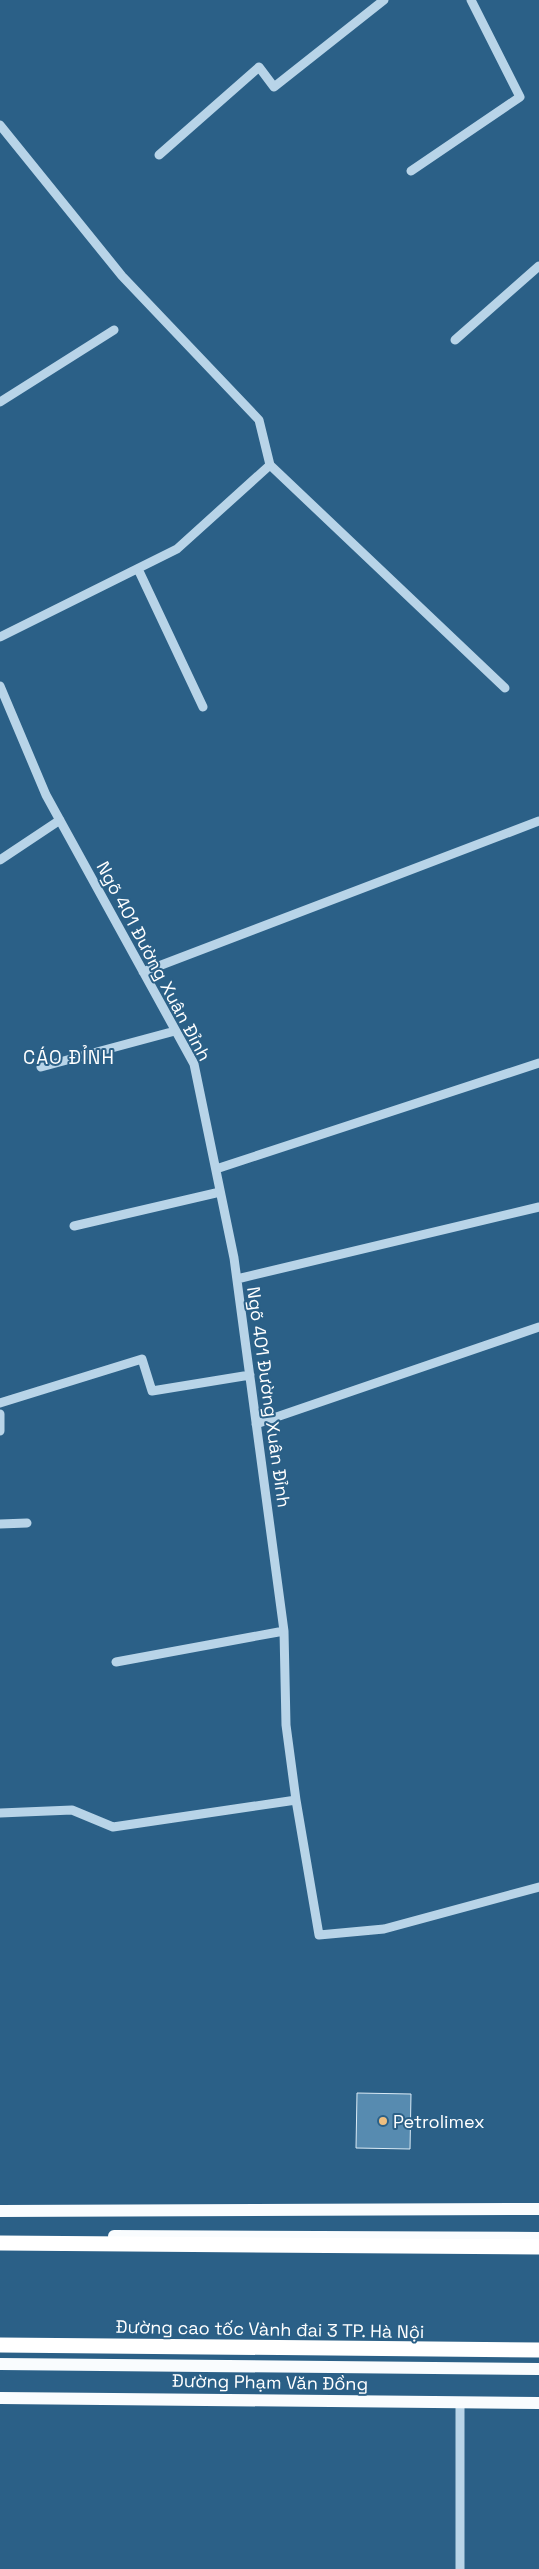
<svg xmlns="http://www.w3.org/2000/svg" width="539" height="2569" font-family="'Space Grotesk',sans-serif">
  <rect width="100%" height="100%" fill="#2b6087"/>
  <!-- building -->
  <path fill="#578bb0" stroke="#dbebf6" d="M 357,2093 L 411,2094 L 410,2149 L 356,2148 Z"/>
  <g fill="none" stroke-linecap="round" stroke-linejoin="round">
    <!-- minor -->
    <path stroke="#b8d4e8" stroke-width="9" d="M 0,125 L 122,276 L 259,420 L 270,465 L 505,688
      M 159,155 L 259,67 L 274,87 L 384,0
      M 411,171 L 520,97 L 471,0
      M 455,340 L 539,266
      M 0,402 L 114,330
      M 138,569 L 203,707
      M 0,637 L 177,549 L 270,465
      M 0,686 L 46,795 L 194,1064 L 234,1258 L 284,1631 L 286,1725 L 296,1800 L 319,1935 L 384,1929 L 539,1887
      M 0,860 L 60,820
      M 143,972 L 539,821
      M 41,1067 L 175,1031
      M 216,1169 L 539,1063
      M 74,1226 L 220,1192
      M 237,1279 L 539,1207
      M 0,1403 L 142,1359 L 152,1391 L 250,1375
      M 0,1414 L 0,1431
      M 256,1424 L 539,1327
      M 0,1524 L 27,1523
      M 116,1662 L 284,1631
      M 0,1813 L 72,1810 L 113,1827 L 296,1800
      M 460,2569 L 460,2402"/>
    <!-- major -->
    <path stroke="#f9fcfe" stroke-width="12" d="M 0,2211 L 539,2209
      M 114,2236 L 539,2238
      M 0,2364 L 539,2369
      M 0,2398 L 539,2403"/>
    <!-- highway -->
    <path stroke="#fff" stroke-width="15" d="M 0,2243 L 539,2247
      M 0,2345 L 539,2350"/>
  </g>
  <!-- markers -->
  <circle fill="#eebf80" stroke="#2b6087" stroke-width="2" cx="383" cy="2121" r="5"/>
  <g text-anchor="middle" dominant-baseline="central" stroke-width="4" stroke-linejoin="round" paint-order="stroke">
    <!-- street labels -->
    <g font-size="18" fill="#fff" stroke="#2b6087">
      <text transform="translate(154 961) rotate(62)">Ngõ 401 Đường Xuân Đỉnh</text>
      <text transform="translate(269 1397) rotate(82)">Ngõ 401 Đường Xuân Đỉnh</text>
      <text transform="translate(270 2329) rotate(1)">Đường cao tốc Vành đai 3 TP. Hà Nội</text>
      <text transform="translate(270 2382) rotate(1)">Đường Phạm Văn Đồng</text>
    </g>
    <!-- poi labels -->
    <g font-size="18" fill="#fff" stroke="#2b6087" text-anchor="start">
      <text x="393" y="2121">Petrolimex</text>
    </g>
    <!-- neighbourhood labels -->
    <g font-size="19" letter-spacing="1" fill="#fff" stroke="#2b6087">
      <text x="69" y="1057">CÁO ĐỈNH</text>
    </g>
  </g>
</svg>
